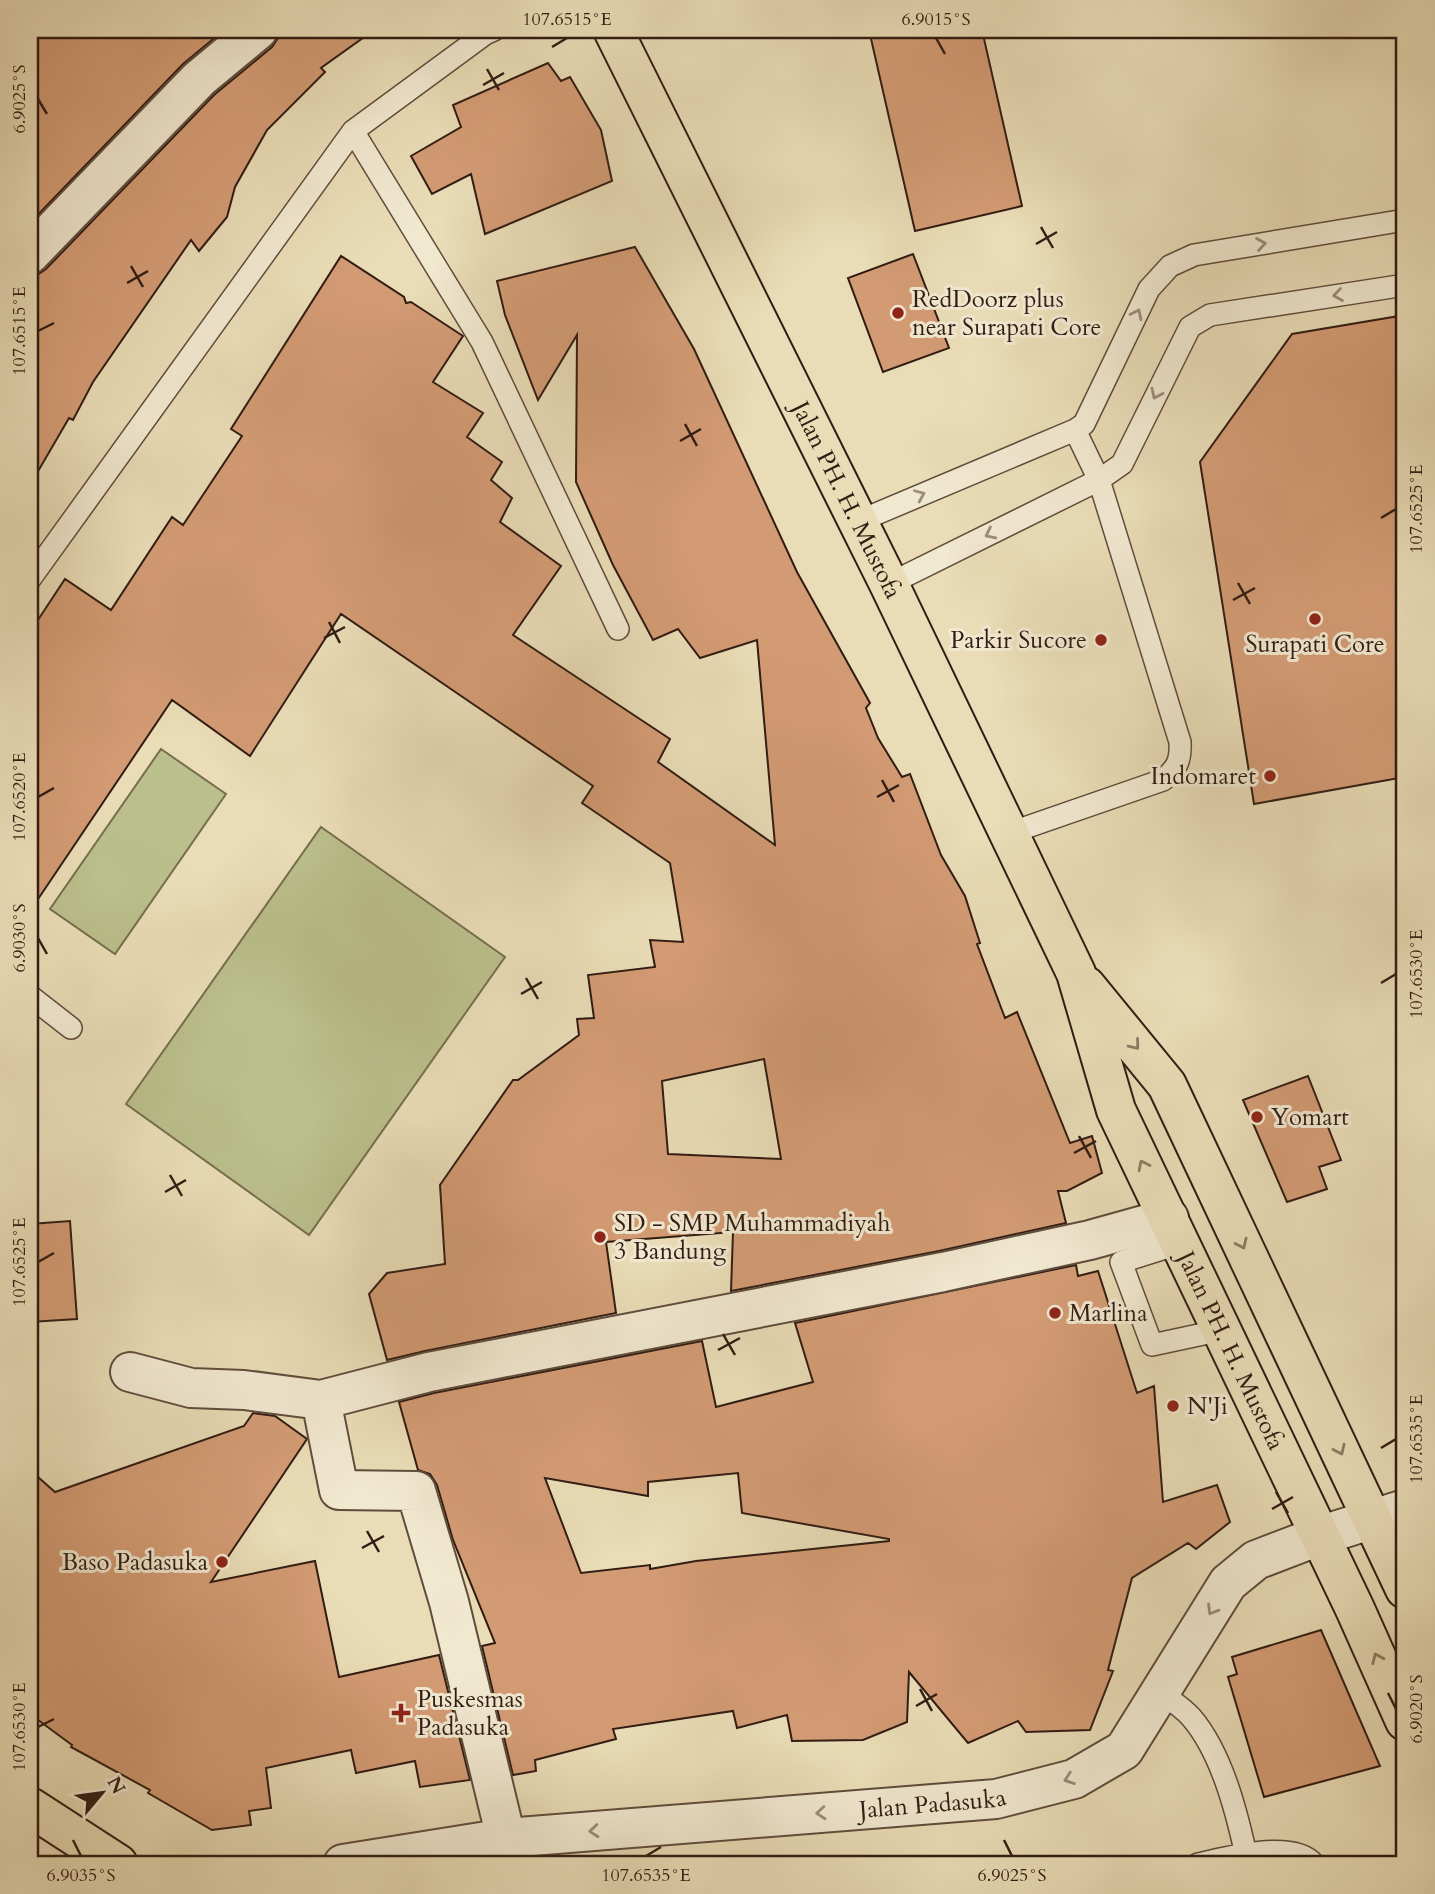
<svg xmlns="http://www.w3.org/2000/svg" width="1435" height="1894" font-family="Cardo,serif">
  <rect width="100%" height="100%" fill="#e9dcb6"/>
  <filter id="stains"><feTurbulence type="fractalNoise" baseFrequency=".00286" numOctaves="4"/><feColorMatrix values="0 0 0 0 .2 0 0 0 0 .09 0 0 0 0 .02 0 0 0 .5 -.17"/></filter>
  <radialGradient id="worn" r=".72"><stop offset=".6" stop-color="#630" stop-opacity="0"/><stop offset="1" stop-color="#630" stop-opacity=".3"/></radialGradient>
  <!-- green -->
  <path fill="#babf8b" stroke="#766e4f" stroke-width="2" d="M 161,749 L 226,794 L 115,954 L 50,909 Z
    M 321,827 L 505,957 L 309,1235 L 126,1104 Z"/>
  <!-- building -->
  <path fill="#d39b74" stroke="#311c13" stroke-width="2" fill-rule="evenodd" d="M 30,30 L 224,30 L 183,64 L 30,223 Z
    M 279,30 L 374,30 L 321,68 L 325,72 L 267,130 L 235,187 L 227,217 L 199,251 L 191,240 L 93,382 L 73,420 L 69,418 L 30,485 L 30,275 L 37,275 L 46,269 L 214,95 L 272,47 L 278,38 Z
    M 869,30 L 982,30 L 1022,206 L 915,231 Z
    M 548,63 L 561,81 L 570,77 L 601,130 L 612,181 L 485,234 L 471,174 L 432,194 L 411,156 L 461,127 L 453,105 Z
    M 635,247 L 694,349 L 797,572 L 870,703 L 866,708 L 878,738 L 902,777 L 910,774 L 941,855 L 965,896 L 980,943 L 977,944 L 1005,1018 L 1017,1012 L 1070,1143 L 1092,1136 L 1102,1173 L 1067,1191 L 1058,1191 L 1066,1223 L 939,1251 L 731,1291 L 733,1232 L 606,1242 L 616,1313 L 425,1351 L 387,1360 L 369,1294 L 387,1273 L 445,1264 L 440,1185 L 513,1080 L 518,1080 L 579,1035 L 577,1019 L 594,1018 L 588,975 L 655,967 L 650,940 L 683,942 L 670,863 L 582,803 L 593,786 L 341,614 L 250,756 L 172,700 L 30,911 L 30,632 L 65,579 L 111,610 L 172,517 L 183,525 L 242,436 L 231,429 L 341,256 L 404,297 L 406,303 L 411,302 L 463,336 L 433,382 L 483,413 L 467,437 L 502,462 L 491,480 L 512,498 L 500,522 L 561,566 L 513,635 L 670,739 L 658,762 L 775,845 L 757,640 L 700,658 L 678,629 L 653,640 L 613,565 L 576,482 L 577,335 L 538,400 L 505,315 L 497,281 ZM 764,1059 L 781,1159 L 668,1154 L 662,1081 Z
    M 913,254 L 949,348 L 883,372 L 848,278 Z
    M 1405,315 L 1405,777 L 1254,804 L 1200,462 L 1292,334 Z
    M 1308,1076 L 1341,1160 L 1319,1167 L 1327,1189 L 1287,1202 L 1243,1100 Z
    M 70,1221 L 77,1319 L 30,1322 L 30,1224 Z
    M 1076,1265 L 1078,1276 L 1098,1271 L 1137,1393 L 1154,1386 L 1163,1502 L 1217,1485 L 1230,1522 L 1196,1549 L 1188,1543 L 1132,1578 L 1108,1670 L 1113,1671 L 1090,1730 L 1026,1732 L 1018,1721 L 968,1743 L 909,1672 L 907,1722 L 863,1740 L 792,1741 L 787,1715 L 737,1728 L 733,1711 L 613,1729 L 616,1739 L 535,1760 L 536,1771 L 513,1775 L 482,1646 L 495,1643 L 453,1540 L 437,1485 L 430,1474 L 418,1470 L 399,1402 L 434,1393 L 702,1341 L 716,1407 L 813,1382 L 795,1323 ZM 738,1473 L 742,1513 L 889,1539 L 889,1541 L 696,1561 L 650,1569 L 650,1565 L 581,1573 L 545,1478 L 648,1496 L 648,1482 Z
    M 253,1413 L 275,1416 L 307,1439 L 211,1582 L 315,1561 L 339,1677 L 439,1655 L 470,1780 L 420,1787 L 415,1761 L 356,1773 L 351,1750 L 266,1768 L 271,1808 L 249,1811 L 251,1825 L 212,1830 L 148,1793 L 150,1790 L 71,1747 L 72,1745 L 30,1714 L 30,1470 L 55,1492 L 244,1426 Z
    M 1321,1630 L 1380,1766 L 1264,1797 L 1228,1677 L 1237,1674 L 1232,1657 Z"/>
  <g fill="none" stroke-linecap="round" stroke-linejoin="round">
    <defs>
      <path id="service" d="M 353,131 L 482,342 L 618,629
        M 857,522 L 1075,430 L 1084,424 L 1149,289 L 1170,266 L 1194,255 L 1405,220
        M 30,579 L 353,131 L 485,34 L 494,30
        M 889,584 L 1099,480 L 1122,464 L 1190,327 L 1210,315 L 1405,285
        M 1007,834 L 1163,780 C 1177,768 1181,761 1180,742 L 1099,480 L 1075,430
        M 30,996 L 71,1028
        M 1181,1243 L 1121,1262 L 1152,1345 L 1222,1330
        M 1161,1693 C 1171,1700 1183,1708 1191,1717 C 1223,1754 1238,1817 1248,1864
        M 1198,1864 C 1226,1858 1293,1839 1314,1864"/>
      <path id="minor" d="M 30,254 L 199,79 L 258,30
        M 130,1372 L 191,1388 L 244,1390 L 321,1400 L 429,1372 L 943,1272 L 1090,1240 L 1169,1218
        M 321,1400 L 339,1490 L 416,1491 L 449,1602 L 506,1838"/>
      <g id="tertiary">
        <path id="s1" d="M 343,1864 L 506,1838 L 996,1799 L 1074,1779 L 1124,1750 L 1228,1583 L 1256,1560 L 1319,1536 L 1405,1509"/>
      </g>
      <path id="primary" d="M 30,1807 L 118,1864"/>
      <g id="trunk">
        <path id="s2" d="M 613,30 L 889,584 L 1076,973 L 1116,1110 L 1355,1609 L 1405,1721"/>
        <path d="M 1086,986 L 1167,1085 L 1405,1589"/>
      </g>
    </defs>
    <!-- service casing -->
    <use href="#service" stroke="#5f4c3c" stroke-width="24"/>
    <!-- minor casing -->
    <use href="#minor" stroke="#5f4c3c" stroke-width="42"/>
    <!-- tertiary casing -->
    <use href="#tertiary" stroke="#5f4c3c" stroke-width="42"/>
    <!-- primary casing -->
    <use href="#primary" stroke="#311c13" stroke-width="42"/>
    <!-- trunk casing -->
    <use href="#trunk" stroke="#311c13" stroke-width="42"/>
    <!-- service -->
    <use href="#service" stroke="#f1e8d0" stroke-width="21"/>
    <!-- minor -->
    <use href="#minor" stroke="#f1e8d0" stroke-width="38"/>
    <!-- tertiary -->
    <use href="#tertiary" stroke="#f1e8d0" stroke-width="38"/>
    <!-- primary -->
    <use href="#primary" stroke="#e9dcb6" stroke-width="38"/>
    <!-- trunk -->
    <use href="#trunk" stroke="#e9dcb6" stroke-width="38"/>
  </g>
  <!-- one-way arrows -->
  <defs><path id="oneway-chevron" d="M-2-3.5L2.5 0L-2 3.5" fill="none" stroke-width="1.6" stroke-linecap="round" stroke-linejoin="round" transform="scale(1.75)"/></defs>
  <g stroke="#9b8c7b">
    <use href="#oneway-chevron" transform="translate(1261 244) rotate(-9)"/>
    <use href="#oneway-chevron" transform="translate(1338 295) rotate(171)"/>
    <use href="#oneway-chevron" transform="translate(1137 314) rotate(-64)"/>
    <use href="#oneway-chevron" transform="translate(1156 394) rotate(116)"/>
    <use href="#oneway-chevron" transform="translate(920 495) rotate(-23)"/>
    <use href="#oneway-chevron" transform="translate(990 534) rotate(154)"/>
    <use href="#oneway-chevron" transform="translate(1212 1610) rotate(121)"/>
    <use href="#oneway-chevron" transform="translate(1069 1779) rotate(161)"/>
    <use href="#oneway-chevron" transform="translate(821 1813) rotate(175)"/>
    <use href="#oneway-chevron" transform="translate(594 1831) rotate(175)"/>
  </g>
  <g stroke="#8d7c64">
    <use href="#oneway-chevron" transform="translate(1135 1045) rotate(51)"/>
    <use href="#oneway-chevron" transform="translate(1143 1165) rotate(-116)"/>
    <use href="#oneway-chevron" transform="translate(1242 1244) rotate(65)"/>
    <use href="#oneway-chevron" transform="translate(1340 1450) rotate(65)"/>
    <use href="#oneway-chevron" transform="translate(1377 1658) rotate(-114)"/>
  </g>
  <!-- ticks -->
  <path fill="none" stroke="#311c13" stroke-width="2.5" d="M 936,38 L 945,54M 552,47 L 567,38M 487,69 L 499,90M 483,85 L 504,73M 38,99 L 47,114M 1041,227 L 1053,248M 1036,244 L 1057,232M 131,266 L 143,287M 127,283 L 148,271M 38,331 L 54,323M 685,424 L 697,446M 680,441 L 701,429M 1381,518 L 1396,509M 1238,583 L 1250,604M 1233,600 L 1255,588M 329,622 L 340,643M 324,638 L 345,627M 882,780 L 894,802M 38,797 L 54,788M 877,797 L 899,785M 38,938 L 47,954M 526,978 L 538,999M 1381,983 L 1396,974M 521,994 L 542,982M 1079,1136 L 1091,1158M 1074,1153 L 1096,1141M 170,1175 L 182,1196M 165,1192 L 186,1180M 38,1262 L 54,1253M 723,1334 L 735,1355M 718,1350 L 740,1338M 1381,1448 L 1396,1439M 1276,1492 L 1288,1513M 1272,1509 L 1293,1497M 367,1531 L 379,1552M 362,1548 L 384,1536M 920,1689 L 932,1711M 1388,1693 L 1396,1709M 916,1706 L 937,1694M 38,1727 L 54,1719M 73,1840 L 81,1856M 1004,1840 L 1012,1856M 646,1856 L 661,1847"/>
  <!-- markers -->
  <g fill="#8f2418" stroke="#f1e8d0" stroke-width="2.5">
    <circle cx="898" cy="313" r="7"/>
    <circle cx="1315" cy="619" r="7"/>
    <circle cx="1101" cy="640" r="7"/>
    <circle cx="1270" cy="776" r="7"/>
    <circle cx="1257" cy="1117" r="7"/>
    <circle cx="600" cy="1237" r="7"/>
    <circle cx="1055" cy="1313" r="7"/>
    <circle cx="1173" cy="1406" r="7"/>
    <circle cx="222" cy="1562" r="7"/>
    <path d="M397.5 1702.5h7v7h7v7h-7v7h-7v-7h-7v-7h7z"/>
  </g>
  <g text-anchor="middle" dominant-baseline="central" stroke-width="6" stroke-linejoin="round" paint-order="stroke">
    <!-- poi labels -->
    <g font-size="24" fill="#311c13" stroke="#f1e8d0" text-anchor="start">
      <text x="912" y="299">RedDoorz plus<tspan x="912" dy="28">near Surapati Core</tspan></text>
      <text x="1087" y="640" text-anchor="end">Parkir Sucore</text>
      <text x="1315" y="644" text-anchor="middle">Surapati Core</text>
      <text x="1256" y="776" text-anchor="end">Indomaret</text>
      <text x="1271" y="1117">Yomart</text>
      <text x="614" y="1223">SD - SMP Muhammadiyah<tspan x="614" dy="28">3 Bandung</tspan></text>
      <text x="1069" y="1313">Marlina</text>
      <text x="1187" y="1406">N'Ji</text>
      <text x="208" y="1562" text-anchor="end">Baso Padasuka</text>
      <text x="417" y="1699">Puskesmas<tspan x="417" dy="28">Padasuka</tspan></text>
    </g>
    <!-- street labels -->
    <g font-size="24" fill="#311c13" stroke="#f1e8d0">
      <text stroke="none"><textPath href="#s2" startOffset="525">Jalan PH. H. Mustofa</textPath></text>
      <text stroke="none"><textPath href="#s2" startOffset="1460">Jalan PH. H. Mustofa</textPath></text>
      <text stroke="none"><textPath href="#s1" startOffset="593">Jalan Padasuka</textPath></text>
    </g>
  </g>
  <!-- margin -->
  <rect width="1435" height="1894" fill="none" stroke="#e9dcb6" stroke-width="77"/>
  <!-- north arrow -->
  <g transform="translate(102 1793) rotate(61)" stroke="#f1e8d0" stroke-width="5" paint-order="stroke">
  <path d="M0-5L12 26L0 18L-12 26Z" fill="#311c13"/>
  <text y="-10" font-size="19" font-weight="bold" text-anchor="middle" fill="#311c13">N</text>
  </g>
  <rect x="38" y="38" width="1358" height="1818" fill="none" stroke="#311c13" stroke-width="2.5"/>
  <g font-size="18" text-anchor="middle" fill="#311c13">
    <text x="567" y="25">107.6515°E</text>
    <text x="936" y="25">6.9015°S</text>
    <text transform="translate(19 99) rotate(-90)" y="6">6.9025°S</text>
    <text transform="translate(19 331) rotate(-90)" y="6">107.6515°E</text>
    <text transform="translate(1416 509) rotate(-90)" y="6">107.6525°E</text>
    <text transform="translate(19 797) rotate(-90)" y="6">107.6520°E</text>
    <text transform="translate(19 938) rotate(-90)" y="6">6.9030°S</text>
    <text transform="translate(1416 974) rotate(-90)" y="6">107.6530°E</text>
    <text transform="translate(19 1262) rotate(-90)" y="6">107.6525°E</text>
    <text transform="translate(1416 1439) rotate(-90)" y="6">107.6535°E</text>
    <text transform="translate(1416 1709) rotate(-90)" y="6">6.9020°S</text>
    <text transform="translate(19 1727) rotate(-90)" y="6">107.6530°E</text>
    <text x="81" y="1881">6.9035°S</text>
    <text x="646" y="1881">107.6535°E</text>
    <text x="1012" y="1881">6.9025°S</text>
  </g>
  <rect width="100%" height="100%" filter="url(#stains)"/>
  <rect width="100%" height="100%" fill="url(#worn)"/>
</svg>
